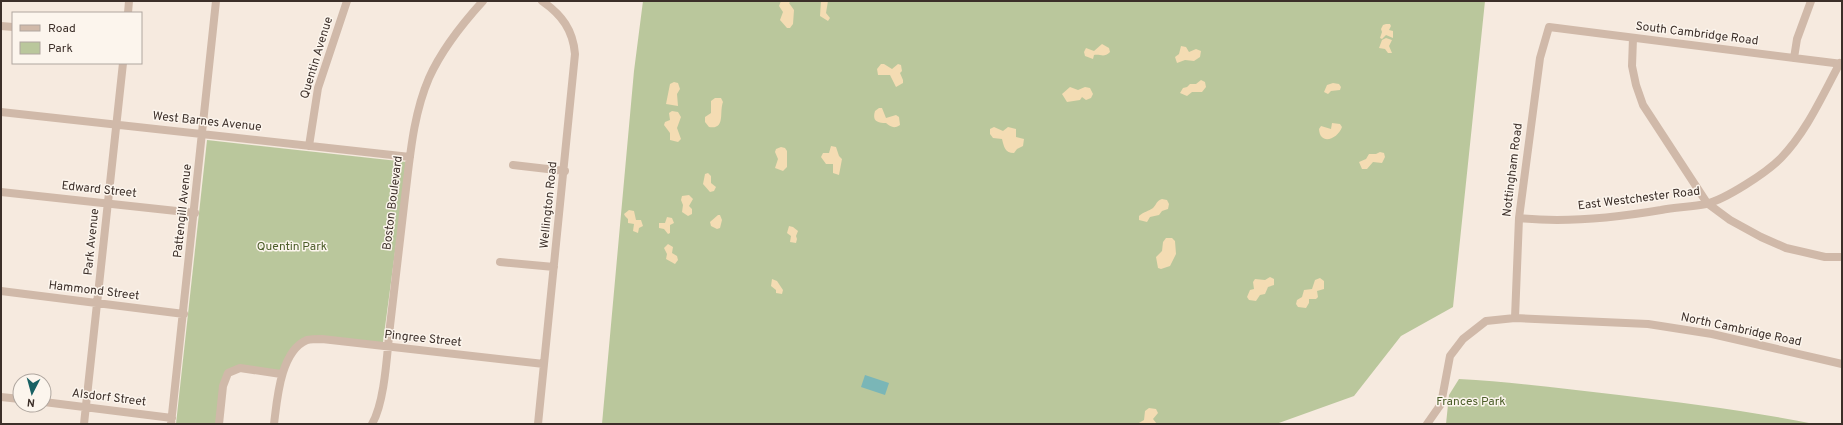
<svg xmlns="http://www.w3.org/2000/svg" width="1843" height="425" font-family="Overpass,sans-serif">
  <rect width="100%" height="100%" fill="#f6eadf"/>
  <!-- green -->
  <path fill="#bac79c" d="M 643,1 L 1485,1 L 1453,307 L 1401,336 L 1354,396 L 1276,424 L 602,424 L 634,71 Z
    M 207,140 L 407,162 L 383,342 L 300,342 L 280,374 L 237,369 L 225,381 L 220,424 L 176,424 Z
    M 1459,379 C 1513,382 1566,389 1619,395 C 1685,403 1750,411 1814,424 L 1446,424 L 1449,395 Z"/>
  <!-- sand -->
  <path fill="#f4dcb3" d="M 781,1 L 791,1 L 789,3 L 794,10 L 793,24 L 790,28 L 787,28 L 780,20 L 783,12 L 779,6 Z
    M 821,1 L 828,1 L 826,13 L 830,18 L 828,21 L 820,16 Z
    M 1386,24 L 1390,24 L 1391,26 L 1389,30 L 1393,31 L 1393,38 L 1386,35 L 1382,39 L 1380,38 L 1382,32 L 1381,29 L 1383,25 Z
    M 1386,38 L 1392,40 L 1389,46 L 1392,53 L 1388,53 L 1385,49 L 1379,48 L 1382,40 Z
    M 1102,44 L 1109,48 L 1110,52 C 1104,58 1101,54 1094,55 L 1093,59 L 1085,56 L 1084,52 L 1086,48 L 1094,51 Z
    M 1181,46 L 1186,47 L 1189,52 L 1196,49 L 1201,51 L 1200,57 L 1194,61 L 1185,60 L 1177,63 L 1175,57 L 1179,54 Z
    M 881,64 L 884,64 L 892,69 L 898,64 L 901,65 L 902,71 L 900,73 L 903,80 L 903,83 L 896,87 L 890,75 L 878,75 L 877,69 Z
    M 1201,80 L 1205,82 L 1206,87 L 1202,92 L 1192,92 L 1187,96 L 1180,93 L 1183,88 L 1187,87 L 1190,84 L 1196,84 Z
    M 674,82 L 678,83 L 680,89 L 677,94 L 678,106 L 666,104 L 670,84 Z
    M 1333,83 L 1339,84 L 1341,87 L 1340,90 L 1331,91 L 1328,94 L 1324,92 L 1327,85 Z
    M 1070,87 L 1078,90 L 1085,87 L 1090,88 L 1093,94 L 1091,98 L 1086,100 L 1082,97 L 1080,100 L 1067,102 L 1062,94 Z
    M 715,98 L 721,98 L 723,102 C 719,112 726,130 709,127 L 705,122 L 705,117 L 711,113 L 711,101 Z
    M 879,108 L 882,108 L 886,118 L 896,115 L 899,117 L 900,125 C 894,129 891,127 886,123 C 877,123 872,121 875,111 Z
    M 672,111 L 678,112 L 681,117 L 677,128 L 681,139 L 678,142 L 670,140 L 670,133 L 664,125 L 665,122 L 670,120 L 669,113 Z
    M 1332,123 L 1340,124 L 1342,127 C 1338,139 1320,146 1319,129 L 1321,126 L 1331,129 Z
    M 994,127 L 1003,131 L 1008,127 L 1016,129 L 1016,137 L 1024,139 L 1023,146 L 1017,149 L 1014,153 C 1005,153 1004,147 1002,139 L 993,138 L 990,134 L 990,129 Z
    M 831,146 L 836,147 L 839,156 L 842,159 L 839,175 L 833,173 L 833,164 L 826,164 L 821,157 L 823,153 L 829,153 Z
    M 781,147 L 785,148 L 787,151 L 787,167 L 783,171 L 775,168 L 778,159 L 775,152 L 776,149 Z
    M 1380,152 L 1384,153 L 1385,157 L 1382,163 L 1373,162 L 1367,169 L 1362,169 L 1359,162 L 1366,159 L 1369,154 L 1376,154 Z
    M 708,173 L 711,176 L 711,183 L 716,187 L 714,191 L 710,192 L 703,184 L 705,174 Z
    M 689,195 L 693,199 L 689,206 L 692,209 L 692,214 L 688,216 L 682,212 L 683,205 L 681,200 L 682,196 Z
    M 1162,199 L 1167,200 L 1169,204 L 1168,209 L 1162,211 L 1159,215 L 1150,217 L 1147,222 L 1139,220 L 1139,216 C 1143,212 1149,211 1153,208 C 1157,204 1156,201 1162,199 Z
    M 629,210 L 634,211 L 636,220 L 641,220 L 643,226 L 639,228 L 638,233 L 633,231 L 634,224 L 628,223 L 628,219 L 625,216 L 624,214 Z
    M 718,215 L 720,215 L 722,220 L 720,228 L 717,229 L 711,226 L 710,222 Z
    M 667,217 L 672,218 L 674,223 L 670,225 L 670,233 L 668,234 L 664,229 L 659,228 L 659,223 L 665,223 Z
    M 789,226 L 793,227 L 798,231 L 796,236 L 797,239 L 796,243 L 790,242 L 791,236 L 787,233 Z
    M 1166,238 L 1172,238 L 1175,241 L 1176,254 L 1170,266 L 1161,269 L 1158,268 L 1156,257 L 1162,251 L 1163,242 Z
    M 668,244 L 673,247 L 672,253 L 677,256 L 678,260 L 675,264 L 666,259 L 667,254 L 664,248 Z
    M 1270,277 L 1274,279 L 1274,285 L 1268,287 L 1265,294 L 1260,295 L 1256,301 L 1249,300 L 1247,297 L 1250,290 L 1254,289 L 1253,282 L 1255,279 L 1265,280 Z
    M 1320,278 L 1324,281 L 1324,289 L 1317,291 L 1318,297 L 1316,299 L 1309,299 L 1309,303 L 1306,308 L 1298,307 L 1296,304 L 1297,300 L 1302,297 L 1304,290 L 1312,289 L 1315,280 Z
    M 772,279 L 777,281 L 783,290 L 782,294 L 776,293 L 776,290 L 771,286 Z
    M 1149,408 L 1156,409 L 1158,413 L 1153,419 L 1157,424 L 1137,424 L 1144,420 L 1145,411 Z"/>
  <!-- water -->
  <path fill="#7ab6b7" d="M 865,375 L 889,383 L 885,395 L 861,387 Z"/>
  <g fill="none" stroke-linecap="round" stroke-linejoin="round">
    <!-- street -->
    <path stroke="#d0b9a9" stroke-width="8" d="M 128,13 L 129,1
      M 1,26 L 13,27
      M 1633,38 L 1632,66 L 1636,85 L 1643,105 L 1707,203 L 1730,220 L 1761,237 L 1786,248 L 1825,257 L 1842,257
      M 1794,58 L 1797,39 L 1811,1
      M 1,112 L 410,157
      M 309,146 L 318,88 L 347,1
      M 513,165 L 565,171
      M 1,192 L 195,213
      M 1519,218 C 1566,223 1614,218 1661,210 C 1675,207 1691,207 1706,204 C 1726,199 1766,173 1781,158 C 1807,131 1822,96 1840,63
      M 500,262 L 554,267
      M 1,291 L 184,314
      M 1515,318 L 1519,218 L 1540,58 L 1549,27 L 1842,64
      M 1,397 L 20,399
      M 44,402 L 172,418
      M 84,424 L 123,63
      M 171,424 L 216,1
      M 219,424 L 223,386 L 228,373 L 240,368 L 281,374
      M 274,424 C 277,401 280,351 307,340 C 311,339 317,339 322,339 L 544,364
      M 372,424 C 385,402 387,353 390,326 C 395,283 400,240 405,197 C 410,157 413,115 429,78 C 442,49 462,24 483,1
      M 538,424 L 575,54 C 573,30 562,15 542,1
      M 1427,424 L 1441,404 L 1450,356 L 1463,339 L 1486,321 L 1515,318 L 1648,324 L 1712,334 L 1842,364"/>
  </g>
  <g text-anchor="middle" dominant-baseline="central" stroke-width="3" stroke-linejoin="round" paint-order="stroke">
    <!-- street labels -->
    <g font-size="12" fill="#3c2f29" stroke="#fcf5ed">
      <text transform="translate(1697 34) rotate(7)">South Cambridge Road</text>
      <text transform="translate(317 58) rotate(-73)">Quentin Avenue</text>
      <text transform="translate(207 122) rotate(6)">West Barnes Avenue</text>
      <text transform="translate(1513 170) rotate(-83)">Nottingham Road</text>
      <text transform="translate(99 190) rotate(6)">Edward Street</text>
      <text transform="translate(1639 199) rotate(-7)">East Westchester Road</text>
      <text transform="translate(393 203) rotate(-83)">Boston Boulevard</text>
      <text transform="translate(549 205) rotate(-84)">Wellington Road</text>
      <text transform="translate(183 211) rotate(-84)">Pattengill Avenue</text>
      <text transform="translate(92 242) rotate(-84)">Park Avenue</text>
      <text transform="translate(94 291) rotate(7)">Hammond Street</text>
      <text transform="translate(1741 330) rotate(12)">North Cambridge Road</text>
      <text transform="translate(423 339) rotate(6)">Pingree Street</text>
      <text transform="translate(109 398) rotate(7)">Alsdorf Street</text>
    </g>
    <!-- park labels -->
    <g font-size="12" fill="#4c5e2a" stroke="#fcf5ed">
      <text x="292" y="247">Quentin Park</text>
      <text x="1471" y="402">Frances Park</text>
    </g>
  </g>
  <!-- border -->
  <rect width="1843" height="425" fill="none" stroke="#3c2f29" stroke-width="4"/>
  <!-- legend -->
  <rect x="12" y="12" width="130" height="52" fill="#fcf5ed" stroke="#afa69f"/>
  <rect x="20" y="25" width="20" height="6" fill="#d0b9a9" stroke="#afa69f"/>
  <text x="48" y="32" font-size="12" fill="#3c2f29">Road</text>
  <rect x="20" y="42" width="20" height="12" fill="#bac79c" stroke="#afa69f"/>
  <text x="48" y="52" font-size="12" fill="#3c2f29">Park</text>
  <!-- north arrow -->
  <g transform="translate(32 393) rotate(186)"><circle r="19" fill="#fcf5ed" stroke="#afa69f"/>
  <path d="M0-3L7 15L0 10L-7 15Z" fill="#196164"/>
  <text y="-6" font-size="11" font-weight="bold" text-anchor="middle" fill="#3c2f29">N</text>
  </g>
</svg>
